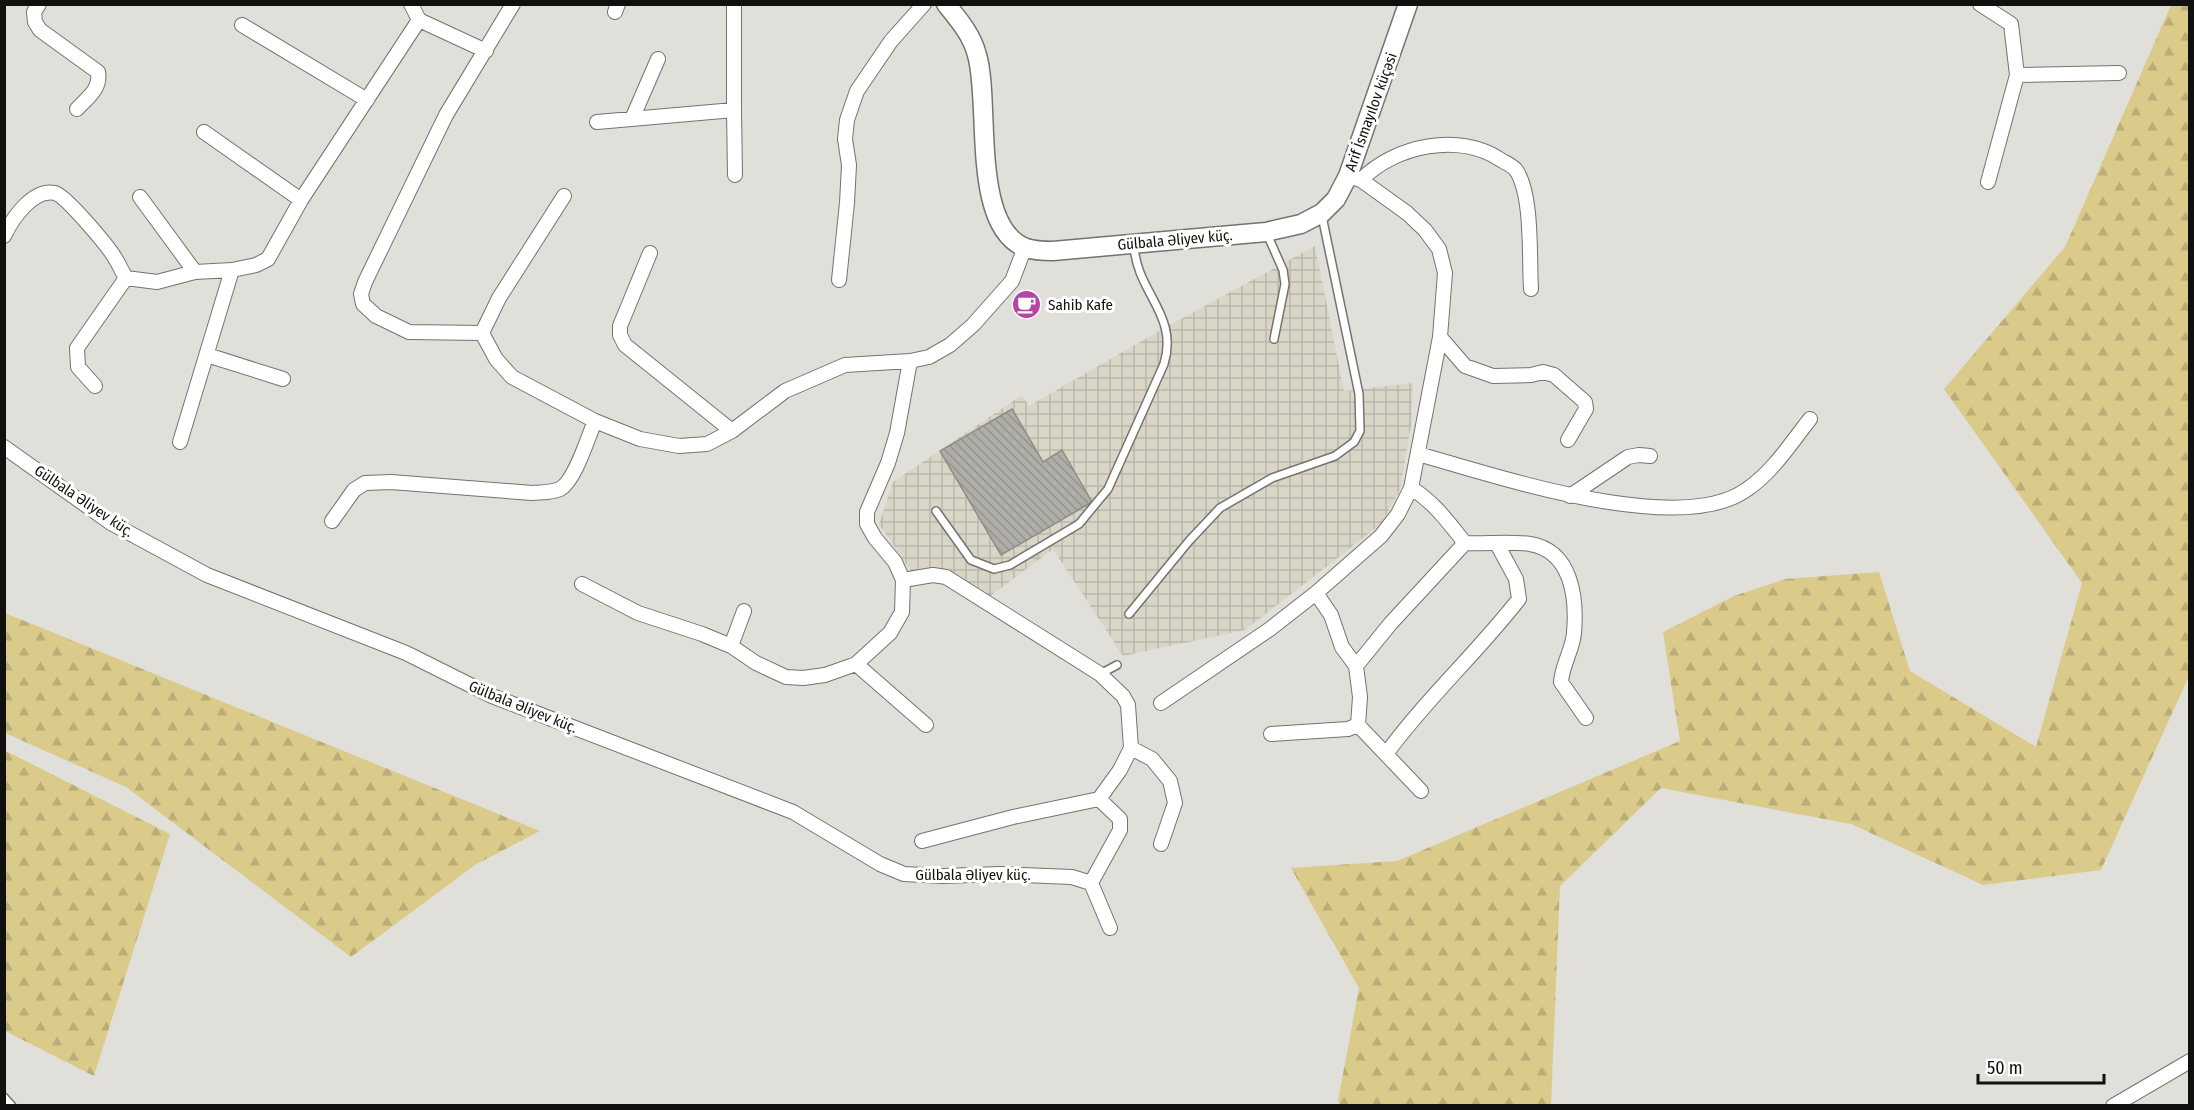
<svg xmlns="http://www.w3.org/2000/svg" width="2194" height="1110" font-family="'Fira Sans Condensed',sans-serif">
  <defs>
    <pattern id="industrial-grid" width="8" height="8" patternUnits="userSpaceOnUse" patternTransform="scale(1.5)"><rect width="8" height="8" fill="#d9d6c8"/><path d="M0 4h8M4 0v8" fill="none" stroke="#b9b7ab"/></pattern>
    <pattern id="forest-firs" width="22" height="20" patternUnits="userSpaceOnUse" patternTransform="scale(1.5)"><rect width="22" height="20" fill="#dacb8b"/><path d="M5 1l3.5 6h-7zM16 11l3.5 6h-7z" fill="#baad77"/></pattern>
    <pattern id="building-back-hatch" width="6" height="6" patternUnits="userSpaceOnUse" patternTransform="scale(1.5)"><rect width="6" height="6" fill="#afada7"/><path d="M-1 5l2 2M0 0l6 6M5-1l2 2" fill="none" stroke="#96948f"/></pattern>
  </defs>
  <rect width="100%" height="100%" fill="#e1dfd9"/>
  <!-- industrial -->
  <path fill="url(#industrial-grid)" d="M 1315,246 L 1344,391 L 1413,383 L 1411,425 L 1400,490 L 1381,524 L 1245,630 L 1123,656 L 1053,549 L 985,600 L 952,575 L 911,571 L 879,524 L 893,482 L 1022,395 L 1029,406 L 1166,327 Z"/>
  <!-- forest -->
  <path fill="url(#forest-firs)" d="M 2171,5 L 2190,5 L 2189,676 L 2101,870 L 1983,885 L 1851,824 L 1661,788 L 1560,886 L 1551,1105 L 1340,1105 L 1338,1101 L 1359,988 L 1291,868 L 1397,861 L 1680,741 L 1663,632 L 1734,596 L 1785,579 L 1879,572 L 1910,671 L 2036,747 L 2082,583 L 1944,389 L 2065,247 Z
    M 4,613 L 5,613 L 540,831 L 475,865 L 351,957 L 126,787 L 5,733 Z
    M 4,750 L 170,834 L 94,1076 L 5,1031 Z"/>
  <!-- building -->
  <path fill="url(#building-back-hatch)" stroke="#8e8d86" stroke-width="1.5" d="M 1012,409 L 1043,462 L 1062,450 L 1092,502 L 1001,555 L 940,451 Z"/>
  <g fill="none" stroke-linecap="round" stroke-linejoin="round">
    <defs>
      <path id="service" d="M 1267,234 L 1283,270 L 1285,284 L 1274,339
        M 936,511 L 971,560 L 994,569 L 1010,565 L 1079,524 L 1108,489 L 1164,364 C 1179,315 1137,293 1134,246
        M 1129,614 L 1189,541 L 1220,508 L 1272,478 L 1335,456 L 1354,442 L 1360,431 L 1359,394 L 1322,216
        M 1100,674 L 1117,665
        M 4,1097 L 12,1106"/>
      <path id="minor" d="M 39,4 L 34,12 L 35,22 L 40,30 L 98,72 C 101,89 88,97 77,109
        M 411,4 L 419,20 L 486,51
        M 513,4 L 446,115 L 365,282 L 361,294 L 363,304 L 376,316 L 409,332 L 482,333 L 496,359 L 512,377 L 595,421 L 640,439 L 679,446 L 707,444 L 732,431 L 785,391 L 845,365 L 910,361
        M 1980,4 L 2011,24 L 2017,75 L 1988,182
        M 615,12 L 618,4
        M 242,25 L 367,100
        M 2017,75 L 2119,73
        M 734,110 L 735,175
        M 632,119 L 658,59
        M 597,122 L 734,110 L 734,4
        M 204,132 L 301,200
        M 1361,180 C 1395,145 1460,132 1501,160 C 1506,163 1513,166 1516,170 C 1533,195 1529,258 1531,289
        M 140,197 L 195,272
        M 4,236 C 12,219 33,188 55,193 C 66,196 108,246 115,258 C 119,264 122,272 126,278 L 157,282 L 195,272 L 232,270 L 256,265 L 268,259 L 301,200 L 419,20
        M 1025,247 L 1012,281 L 973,325 L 950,345 L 929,357 L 910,361 L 897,433 L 888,463 L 867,512 L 867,524 L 875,538 L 895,562 L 903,580 L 933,575 L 946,577 L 1100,674 L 1123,696 L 1128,705 L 1131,748 L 1120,770 L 1099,799 L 1120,819 L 1120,830 L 1091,883
        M 650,253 L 620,326 L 620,335 L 625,345 L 732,431
        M 839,280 L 847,203 L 849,165 L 845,139 L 847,120 L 857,91 L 891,41 L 924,4
        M 482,333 L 499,298 L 564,196
        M 1440,337 L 1465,366 L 1493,376 L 1531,375 L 1543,372 L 1554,375 L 1585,402 L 1586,409 L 1568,440
        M 207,355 L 283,379
        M 95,386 L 78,367 L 77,348 L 126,278
        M 180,442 L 232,270
        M 4,447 L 111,523 L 207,575 L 406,653 L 492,696 L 793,812 L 880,864 L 904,874 L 943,876 L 1000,874 L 1072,877 L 1091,883
        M 1418,454 C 1494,475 1678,538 1746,490 C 1772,473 1791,443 1810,419
        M 1411,488 C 1434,502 1448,522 1465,543 C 1486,544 1509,541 1530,544 C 1572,551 1577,598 1574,633 C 1573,649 1562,665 1561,682 L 1586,718
        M 1570,496 L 1628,457 L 1639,455 L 1650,456
        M 332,521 L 354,490 L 365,483 L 391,482 L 532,493 C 541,492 551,493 560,489 C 575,481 588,437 595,421
        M 582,584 L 638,613 L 702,634 L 731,646 L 756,663 L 786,677 L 803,678 L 825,675 L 856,664 L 890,633 L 902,612 L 903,580
        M 731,646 L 744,611
        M 856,664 L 926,725
        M 1356,666 L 1391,623 L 1465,543
        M 1161,703 L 1270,629 L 1316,593 L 1381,536 L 1398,514 L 1411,488 L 1440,337 L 1445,273 L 1439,249 L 1425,230 L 1407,213 L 1361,180 L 1348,176
        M 1358,725 L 1421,791
        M 1271,734 L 1348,729 L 1358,725 L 1360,697 L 1356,666 L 1342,647 L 1331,615 L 1316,593
        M 1131,748 L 1152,759 L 1170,781 L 1175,803 L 1161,844
        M 1386,754 C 1426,699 1477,653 1519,599 L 1516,579 L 1497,544
        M 922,841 L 1013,817 L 1099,799
        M 1091,883 L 1110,928
        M 2113,1106 L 2190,1061"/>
      <path id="tertiary" d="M 946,4 C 959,20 972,35 977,55 C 991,103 970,227 1026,248 C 1035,251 1044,251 1053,251 L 1266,232 L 1301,224 L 1322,213 L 1336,199 L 1348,176 L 1408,4"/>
    </defs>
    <!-- service casing -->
    <use href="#service" stroke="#74736d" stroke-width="10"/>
    <!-- minor casing -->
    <use href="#minor" stroke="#74736d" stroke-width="16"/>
    <!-- tertiary casing -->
    <use href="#tertiary" stroke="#74736d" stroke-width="21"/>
    <!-- service -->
    <use href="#service" stroke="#fff" stroke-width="7"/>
    <!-- minor -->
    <use href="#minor" stroke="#fff" stroke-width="14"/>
    <!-- tertiary -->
    <use href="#tertiary" stroke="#fff" stroke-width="18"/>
  </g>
  <!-- icons -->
  <defs>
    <symbol id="cafe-disc" viewBox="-11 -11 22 22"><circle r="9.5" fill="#b646a3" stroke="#fff"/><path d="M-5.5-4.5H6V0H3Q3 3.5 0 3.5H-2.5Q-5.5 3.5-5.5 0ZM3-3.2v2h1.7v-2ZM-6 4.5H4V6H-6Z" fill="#fff"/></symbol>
  </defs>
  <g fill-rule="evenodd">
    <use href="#cafe-disc" x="1010" y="288" width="33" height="33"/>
  </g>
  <g text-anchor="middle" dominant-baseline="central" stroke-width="6" stroke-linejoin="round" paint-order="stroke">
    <!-- street labels -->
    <g font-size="15" fill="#10100e" stroke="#fff">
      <text transform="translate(1371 112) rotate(-70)">Arif İsmayılov küçəsi</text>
      <text transform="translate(1175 240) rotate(-5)">Gülbala Əliyev küç.</text>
      <text transform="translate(84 501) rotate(34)">Gülbala Əliyev küç.</text>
      <text transform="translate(523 707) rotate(22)">Gülbala Əliyev küç.</text>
      <text x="973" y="875">Gülbala Əliyev küç.</text>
    </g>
    <!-- poi labels -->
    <g font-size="15" fill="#10100e" stroke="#fff" text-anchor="start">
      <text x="1048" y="305">Sahib Kafe</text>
    </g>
  </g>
  <!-- border -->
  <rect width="2194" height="1110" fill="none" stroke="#10100e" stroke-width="12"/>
  <!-- scale -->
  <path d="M1978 1074v9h126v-9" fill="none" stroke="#10100e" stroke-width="3"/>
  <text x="1987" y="1074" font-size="18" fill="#10100e" stroke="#ffffff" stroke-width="4.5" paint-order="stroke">50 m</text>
</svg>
